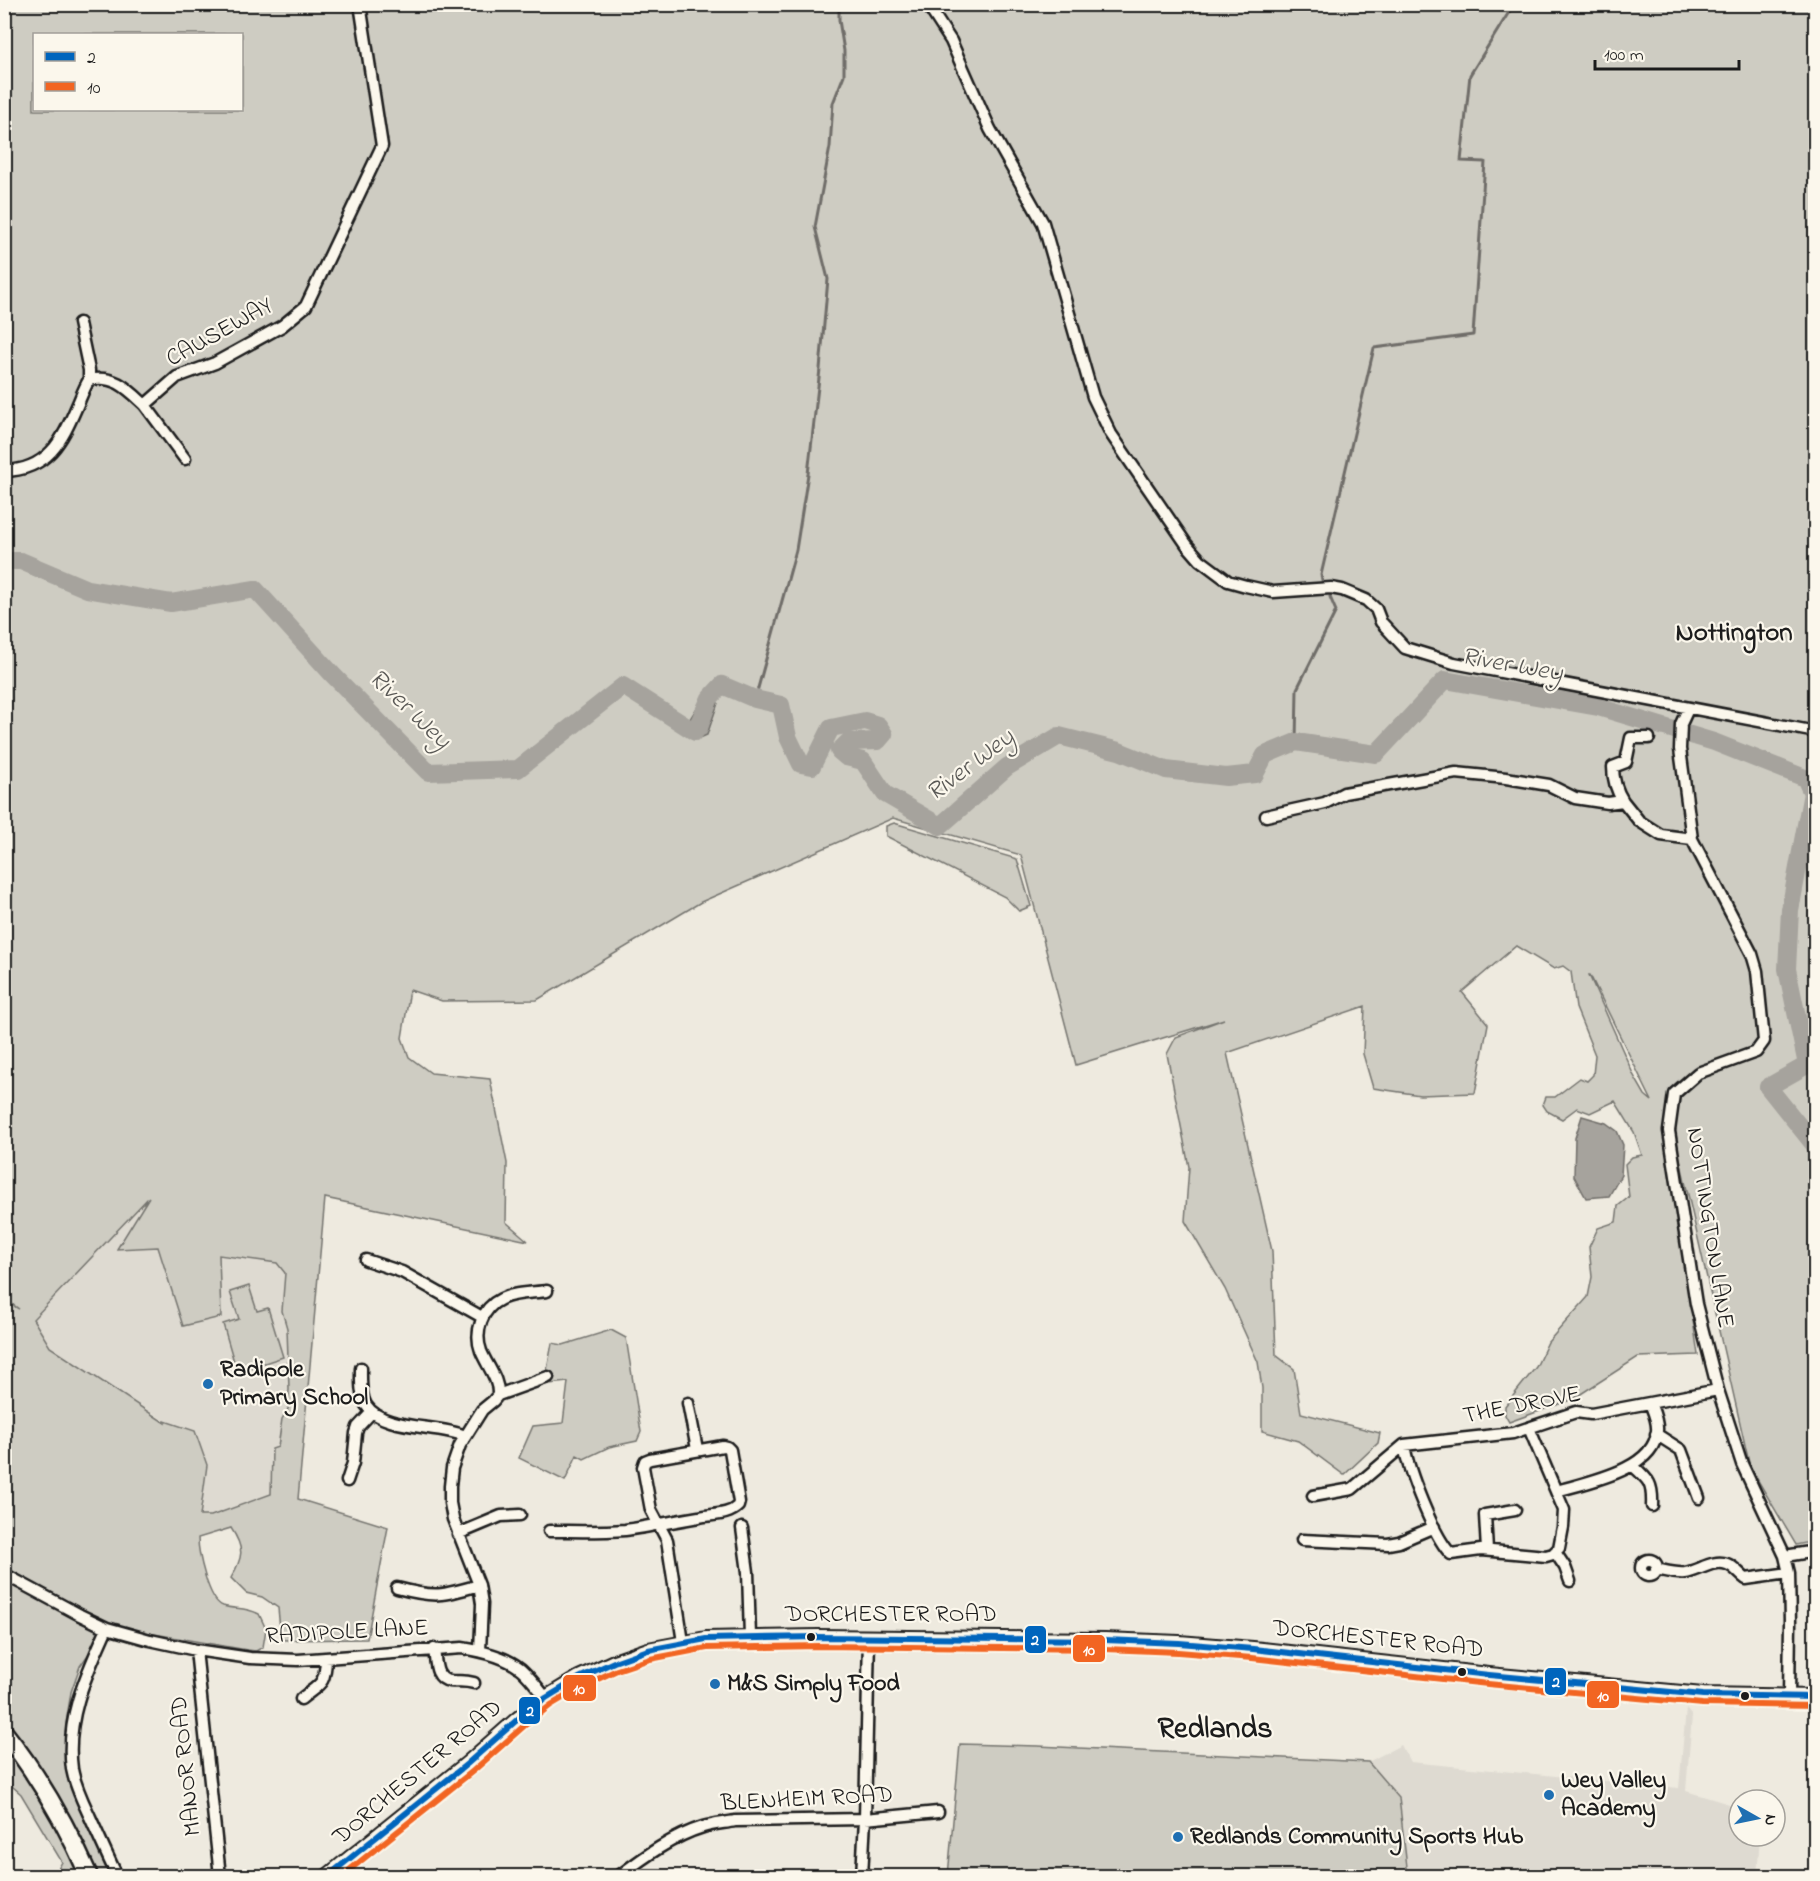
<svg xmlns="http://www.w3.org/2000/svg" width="1820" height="1881" font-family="'Indie Flower',sans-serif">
  <rect width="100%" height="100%" fill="#eeeadf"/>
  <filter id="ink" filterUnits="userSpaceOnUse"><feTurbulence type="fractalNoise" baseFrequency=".0167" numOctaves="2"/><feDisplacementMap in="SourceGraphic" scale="12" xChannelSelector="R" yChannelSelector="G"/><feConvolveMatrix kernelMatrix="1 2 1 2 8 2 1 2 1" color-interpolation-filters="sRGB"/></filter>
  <g filter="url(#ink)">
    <!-- built -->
    <path fill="#dedad1" d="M 151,1193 L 320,1249 L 298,1499 L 184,1533 L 165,1421 L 50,1347 L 33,1319 Z
      M 1686,1709 L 1692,1716 L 1686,1791 L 1739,1807 L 1739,1836 L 1760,1836 L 1757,1876 L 1408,1876 L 1399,1798 L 1368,1762 L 1401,1745 L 1410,1762 L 1679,1788 Z"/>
    <!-- green -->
    <path fill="#ceccc2" stroke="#75746f" stroke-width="1.5" fill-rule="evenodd" d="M 5,5 L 1815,5 L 1815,1541 L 1796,1545 L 1750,1467 L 1679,1155 L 1665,1127 L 1698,1355 L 1638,1357 L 1573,1399 L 1509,1422 L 1505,1415 L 1505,1406 L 1536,1367 L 1548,1342 L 1588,1297 L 1592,1277 L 1589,1247 L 1598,1228 L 1616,1222 L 1618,1206 L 1629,1197 L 1625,1164 L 1632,1157 L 1642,1155 L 1634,1132 L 1615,1101 L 1590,1113 L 1577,1108 L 1562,1119 L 1547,1111 L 1543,1105 L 1546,1097 L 1555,1097 L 1580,1078 L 1587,1081 L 1593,1075 L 1595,1055 L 1576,1008 L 1571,972 L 1563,966 L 1554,969 L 1516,946 L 1462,992 L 1488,1024 L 1475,1093 L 1420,1095 L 1373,1088 L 1363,1054 L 1365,1006 L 1227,1053 L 1272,1251 L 1276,1355 L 1294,1369 L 1301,1413 L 1380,1433 L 1378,1443 L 1344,1475 L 1298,1441 L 1262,1431 L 1262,1388 L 1258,1362 L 1225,1289 L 1185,1221 L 1189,1167 L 1167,1054 L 1176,1037 L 1224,1019 L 1076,1065 L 1021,855 L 893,818 L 701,902 L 537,1000 L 442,1001 L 410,990 L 402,1038 L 409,1057 L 431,1073 L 490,1079 L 507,1163 L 506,1222 L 528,1241 L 325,1198 L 298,1499 L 388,1527 L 367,1639 L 281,1640 L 278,1608 L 262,1597 L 246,1593 L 231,1578 C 243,1557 245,1549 231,1528 L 198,1538 C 198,1552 208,1601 223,1606 C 236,1610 244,1606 259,1614 L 266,1629 L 263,1647 L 256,1651 L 247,1650 L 137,1631 L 108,1624 L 88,1612 L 107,1628 L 80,1666 L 71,1692 L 66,1723 L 68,1772 L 113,1876 L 54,1876 L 62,1862 L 21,1794 L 5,1780 L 4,1300 L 19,1309 L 4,1298 ZM 34,34 L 242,34 L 242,110 L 34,110 ZM 1589,975 L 1590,975 L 1652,1101 L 1645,1095 L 1634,1076 ZM 149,1197 L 117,1249 L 158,1247 L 183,1326 L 221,1317 L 219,1255 L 277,1263 L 285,1273 L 282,1311 L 287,1328 L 289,1389 L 288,1409 L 282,1419 L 278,1447 L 272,1449 L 271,1494 L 211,1516 L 200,1516 L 207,1465 L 195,1431 L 165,1421 L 165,1423 L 50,1347 L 33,1319 Z
      M 894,823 L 1017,859 L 1031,906 L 1019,911 L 1005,897 L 886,836 L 886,826 Z
      M 249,1286 L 257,1311 L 268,1308 L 283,1357 L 237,1372 L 223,1324 L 239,1319 L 230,1292 Z
      M 611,1330 L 626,1338 L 641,1432 L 637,1441 L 609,1447 L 584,1459 L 577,1455 L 565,1481 L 519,1458 L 533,1426 L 563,1423 L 568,1382 L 549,1384 L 547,1370 L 552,1343 L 563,1345 Z
      M 960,1744 L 1038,1746 L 1368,1762 L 1399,1798 L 1408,1876 L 948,1876 Z"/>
    <!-- water -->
    <path fill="#a6a39d" stroke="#6f6d69" stroke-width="1.5" d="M 704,696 L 711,697 L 718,703 L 707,735 L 698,739 L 687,731 L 685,727 Z
      M 1582,1116 L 1606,1123 L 1617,1131 L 1623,1145 L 1621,1175 L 1609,1196 L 1586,1198 L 1574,1176 L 1575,1138 Z"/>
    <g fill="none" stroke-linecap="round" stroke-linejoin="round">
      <!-- stream -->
      <path stroke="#6f6d69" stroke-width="3" d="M 1322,580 L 1321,575 L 1374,348 L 1473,335 L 1485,162 L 1461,161 L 1470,75 L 1514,4
        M 755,699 L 796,550 L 808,474 L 820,369 L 828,279 L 815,227 L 830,147 L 833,103 L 844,75 L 844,51 L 839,20 L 839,4
        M 1296,742 L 1297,689 L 1336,611 L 1330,597
        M 1812,793 L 1816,796"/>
      <!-- river -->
      <path stroke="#a6a39d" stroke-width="18" d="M 4,561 L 21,561 L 87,589 L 171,603 L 255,589 L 333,675 L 428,772 L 518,769 L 623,686 L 695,732 L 710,698 L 722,685 L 755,699 L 781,705 L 788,737 L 801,764 L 812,766 L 831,728 L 865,721 L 878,725 L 884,734 L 878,741 L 848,742 L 839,751 L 846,757 L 863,761 L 885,794 L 940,826 L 1007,767 L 1059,736 L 1119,751 L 1166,770 L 1226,777 L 1255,774 L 1265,755 L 1296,742 L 1376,754 L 1445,680 L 1598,707 L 1714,742 L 1805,778 L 1812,793 L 1790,910 L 1787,969 L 1807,1065 L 1768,1087 L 1816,1147"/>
      <defs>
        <path id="minor" d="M 927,4 L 951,41 L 990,129 L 1043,223 L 1093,397 L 1111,434 L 1187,545 L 1200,560 L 1228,581 L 1246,586 L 1273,592 L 1331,588 L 1342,590 L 1366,600 L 1376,609 L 1381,622 L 1405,648 L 1454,663 L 1816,732
          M 79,323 L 89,370 L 89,380
          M 145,405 L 185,459
          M 4,471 C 48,470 62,441 77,406 C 81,397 84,388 89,380 C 114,374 128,389 145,405 L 177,377 L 215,363 L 282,326 L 306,306 L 382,146 L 360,4
          M 1688,709 L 1681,724 L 1680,749 L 1692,839 L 1752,954 L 1757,971 L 1764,1041 L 1756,1052 L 1698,1073 L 1674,1094 L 1669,1131 L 1696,1304 L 1718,1390 L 1742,1464 L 1785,1556 L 1789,1573 L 1790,1623 L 1789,1697
          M 1623,801 C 1616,790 1613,780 1613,767 L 1626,762 L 1631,738 L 1649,738
          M 1266,816 L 1325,803 L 1344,793 L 1456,773 L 1506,778 L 1549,785 L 1575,798 L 1608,803 L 1623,801 L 1639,821 L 1661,835 L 1692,839
          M 366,1260 L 402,1272 L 482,1317
          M 361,1368 C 361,1379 360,1395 366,1405 C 383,1431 438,1424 465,1436
          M 498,1395 C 499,1379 487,1366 481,1351 C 474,1332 482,1308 501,1299 C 514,1292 533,1293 547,1291
          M 688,1403 L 697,1449
          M 1656,1434 L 1681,1450 L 1699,1498
          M 1404,1445 C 1408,1470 1434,1538 1451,1554 L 1481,1550 L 1546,1556 L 1553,1554 L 1559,1548 L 1563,1527 L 1564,1510 L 1529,1428
          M 1632,1465 C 1649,1480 1653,1483 1652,1506
          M 347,1481 L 353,1463 L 356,1433 L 358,1427 L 372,1412
          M 1557,1491 C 1587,1482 1655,1470 1657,1431 C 1658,1421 1653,1411 1650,1403
          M 1313,1496 L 1352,1489 L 1404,1445 L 1513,1433 L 1576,1412 L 1591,1414 L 1718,1390
          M 742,1528 L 748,1572 L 750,1637
          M 549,1531 C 574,1531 600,1532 625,1530 C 649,1527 674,1521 699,1517 C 712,1514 728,1516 738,1506 L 739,1502 L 730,1450 L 727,1447 L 723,1446 L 650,1459 L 645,1461 L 643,1467 L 651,1510 L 667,1540 L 683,1642
          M 458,1534 L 501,1516 L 520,1515
          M 1302,1540 L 1388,1544 L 1399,1542 L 1434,1527
          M 1487,1550 L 1485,1515 L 1515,1510
          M 1555,1552 L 1565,1567 L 1570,1581
          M 1785,1556 L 1816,1551
          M1641 1568a8 8 0 1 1 16 0a8 8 0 1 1-16 0Z
          M 1656,1569 C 1666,1571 1676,1574 1685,1573 C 1699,1571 1713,1559 1727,1564 C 1735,1567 1739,1574 1746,1579 L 1789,1573
          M 4,1574 L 80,1615 L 107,1628 L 150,1640 L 196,1650 L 250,1658 L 298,1660 L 462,1648 C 482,1651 505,1656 521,1669 C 530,1677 538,1688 546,1698
          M 397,1588 C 435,1598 442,1596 479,1585
          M 107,1628 C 87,1673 65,1718 72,1769 C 75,1786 83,1802 90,1817 C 99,1837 108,1857 117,1876
          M 434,1649 C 436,1660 434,1679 450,1681 C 459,1682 463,1680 474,1683
          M 196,1650 L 220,1876
          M 480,1651 L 482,1604 L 479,1585 L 453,1519 L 450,1503 L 450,1486 L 452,1468 L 460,1445 L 482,1410 L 493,1401 L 498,1395 L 548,1377
          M 301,1699 C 321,1683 325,1685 326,1659
          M 619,1876 C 644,1857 673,1836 703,1827 C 713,1824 725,1823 735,1821 L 865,1819 L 938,1812
          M 862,1876 L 865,1819 L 869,1637"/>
        <path id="major" d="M 328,1876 L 467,1764 L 518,1719 L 546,1698 L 579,1678 L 614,1662 L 648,1650 L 706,1639 L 818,1637 L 1105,1640 L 1179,1643 L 1253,1649 L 1489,1675 L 1703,1695 L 1816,1697"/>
        <path id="highway" d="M 4,1732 C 39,1776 67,1826 89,1876"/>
      </defs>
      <!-- minor casing -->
      <use href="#minor" stroke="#1c1c1c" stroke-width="15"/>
      <!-- major casing -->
      <use href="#major" stroke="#1c1c1c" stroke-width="18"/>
      <!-- highway casing -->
      <use href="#highway" stroke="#1c1c1c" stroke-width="21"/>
      <!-- minor -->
      <use href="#minor" stroke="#fbf7ec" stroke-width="10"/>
      <!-- major -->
      <use href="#major" stroke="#fbf7ec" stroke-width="14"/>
      <!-- highway -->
      <use href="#highway" stroke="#fbf7ec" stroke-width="16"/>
      <defs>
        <path id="bus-1" d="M 328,1876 L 467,1764 L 518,1719 L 546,1698 L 579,1678 L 614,1662 L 648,1650 L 706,1639 L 818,1637 L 1105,1640 L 1179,1643 L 1253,1649 L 1489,1675 L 1703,1695 L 1816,1697"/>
        <path id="bus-2" d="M 342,1876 L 473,1771 L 524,1726 L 551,1705 L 583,1686 L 617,1670 L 650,1659 L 707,1648 L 818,1646 L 1105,1649 L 1178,1652 L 1252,1658 L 1488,1684 L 1702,1704 L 1816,1706"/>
      </defs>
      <!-- bus-1 casing -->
      <use href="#bus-1" stroke="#fbf7ec" stroke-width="10"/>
      <!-- bus-2 casing -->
      <use href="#bus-2" stroke="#fbf7ec" stroke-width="10"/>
      <!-- bus-1 -->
      <use href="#bus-1" stroke="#0065bd" stroke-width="6"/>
      <!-- bus-2 -->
      <use href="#bus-2" stroke="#f26522" stroke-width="6"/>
    </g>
  </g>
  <!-- markers -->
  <g fill="#1f6fb2" stroke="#fbf7ec" stroke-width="2">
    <circle cx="208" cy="1384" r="6"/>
    <circle cx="715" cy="1684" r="6"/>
    <circle cx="1549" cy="1795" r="6"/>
    <circle cx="1178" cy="1837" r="6"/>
  </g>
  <g fill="#1c1c1c" stroke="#fbf7ec" stroke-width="2">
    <circle cx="811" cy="1637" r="5"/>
    <circle cx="1462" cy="1672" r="5"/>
    <circle cx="1745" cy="1696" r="5"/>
  </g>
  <g text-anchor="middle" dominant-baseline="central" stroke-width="4.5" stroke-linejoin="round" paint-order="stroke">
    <!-- street labels -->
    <g font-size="24" fill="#1c1c1c" stroke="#fbf7ec">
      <text transform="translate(220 333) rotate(-29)">CAUSEWAY</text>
      <text transform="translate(1709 1228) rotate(81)">NOTTINGTON LANE</text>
      <text transform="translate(1522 1406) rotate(-11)">THE DROVE</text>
      <text x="891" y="1615">DORCHESTER ROAD</text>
      <text transform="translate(347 1633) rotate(-3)">RADIPOLE LANE</text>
      <text transform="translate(1378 1640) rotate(6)">DORCHESTER ROAD</text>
      <text transform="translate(187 1766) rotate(-96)">MANOR ROAD</text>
      <text transform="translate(418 1773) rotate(-40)">DORCHESTER ROAD</text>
      <text transform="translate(807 1800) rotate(-3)">BLENHEIM ROAD</text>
    </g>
    <!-- poi labels -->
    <g font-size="24" font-weight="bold" fill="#1c1c1c" stroke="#fbf7ec" text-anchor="start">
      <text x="220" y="1370">Radipole<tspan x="220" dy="28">Primary School</tspan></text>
      <text x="727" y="1684">M&amp;S Simply Food</text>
      <text x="1561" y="1781">Wey Valley<tspan x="1561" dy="28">Academy</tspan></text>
      <text x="1190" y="1837">Redlands Community Sports Hub</text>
    </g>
    <!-- water labels -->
    <g font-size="26" font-style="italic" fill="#5a5956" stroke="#fbf7ec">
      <text transform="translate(1512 666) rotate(10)">River Wey</text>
      <text transform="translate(409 710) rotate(44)">River Wey</text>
      <text transform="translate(971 766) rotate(-37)">River Wey</text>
    </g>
    <!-- quarter labels -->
    <g font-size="27" font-weight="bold" fill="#1c1c1c" stroke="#fbf7ec">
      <text x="1734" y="633">Nottington</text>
    </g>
    <!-- district labels -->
    <g font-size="30" font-weight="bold" fill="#1c1c1c" stroke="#fbf7ec">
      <text x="1215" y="1730">Redlands</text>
    </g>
  </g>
  <g stroke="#fbf7ec" stroke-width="2">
    <rect x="1024" y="1625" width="23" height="29" rx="6" fill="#0065bd"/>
    <rect x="1072" y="1634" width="34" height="29" rx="6" fill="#f26522"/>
    <rect x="1544" y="1667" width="23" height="29" rx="6" fill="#0065bd"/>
    <rect x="562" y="1674" width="35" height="28" rx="6" fill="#f26522"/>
    <rect x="1586" y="1680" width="34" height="29" rx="6" fill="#f26522"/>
    <rect x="518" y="1696" width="23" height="29" rx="6" fill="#0065bd"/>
  </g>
  <g font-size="16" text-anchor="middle" font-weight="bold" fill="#fff">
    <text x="1035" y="1645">2</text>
    <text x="1089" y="1655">10</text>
    <text x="1556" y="1687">2</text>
    <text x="579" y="1694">10</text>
    <text x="1603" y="1701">10</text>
    <text x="530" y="1716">2</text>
  </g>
  <!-- margin -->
  <rect width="1820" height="1881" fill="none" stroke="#fbf7ec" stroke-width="24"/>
  <rect x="12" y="12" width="1796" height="1857" fill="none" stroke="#1c1c1c" stroke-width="2" filter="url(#ink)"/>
  <!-- legend -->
  <rect x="33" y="33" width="210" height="78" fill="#fbf7ec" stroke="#a29f99" stroke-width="1.5"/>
  <rect x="45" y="52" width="30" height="9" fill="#0065bd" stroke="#a29f99" stroke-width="1.5"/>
  <text x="87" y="63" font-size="18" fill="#1c1c1c">2</text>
  <rect x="45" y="82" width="30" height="9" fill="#f26522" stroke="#a29f99" stroke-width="1.5"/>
  <text x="87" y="93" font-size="18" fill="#1c1c1c">10</text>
  <!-- north arrow -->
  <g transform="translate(1757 1818) rotate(99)"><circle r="28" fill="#fbf7ec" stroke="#a29f99" stroke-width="1.5"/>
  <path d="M0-4.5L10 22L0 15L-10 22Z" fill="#1f6fb2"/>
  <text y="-9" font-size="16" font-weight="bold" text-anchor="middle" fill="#1c1c1c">N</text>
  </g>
  <!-- scale -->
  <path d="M1595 60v9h144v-9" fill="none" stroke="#1c1c1c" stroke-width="3"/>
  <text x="1604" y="60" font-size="18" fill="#1c1c1c" stroke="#fbf7ec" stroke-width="4.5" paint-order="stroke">100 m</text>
</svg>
